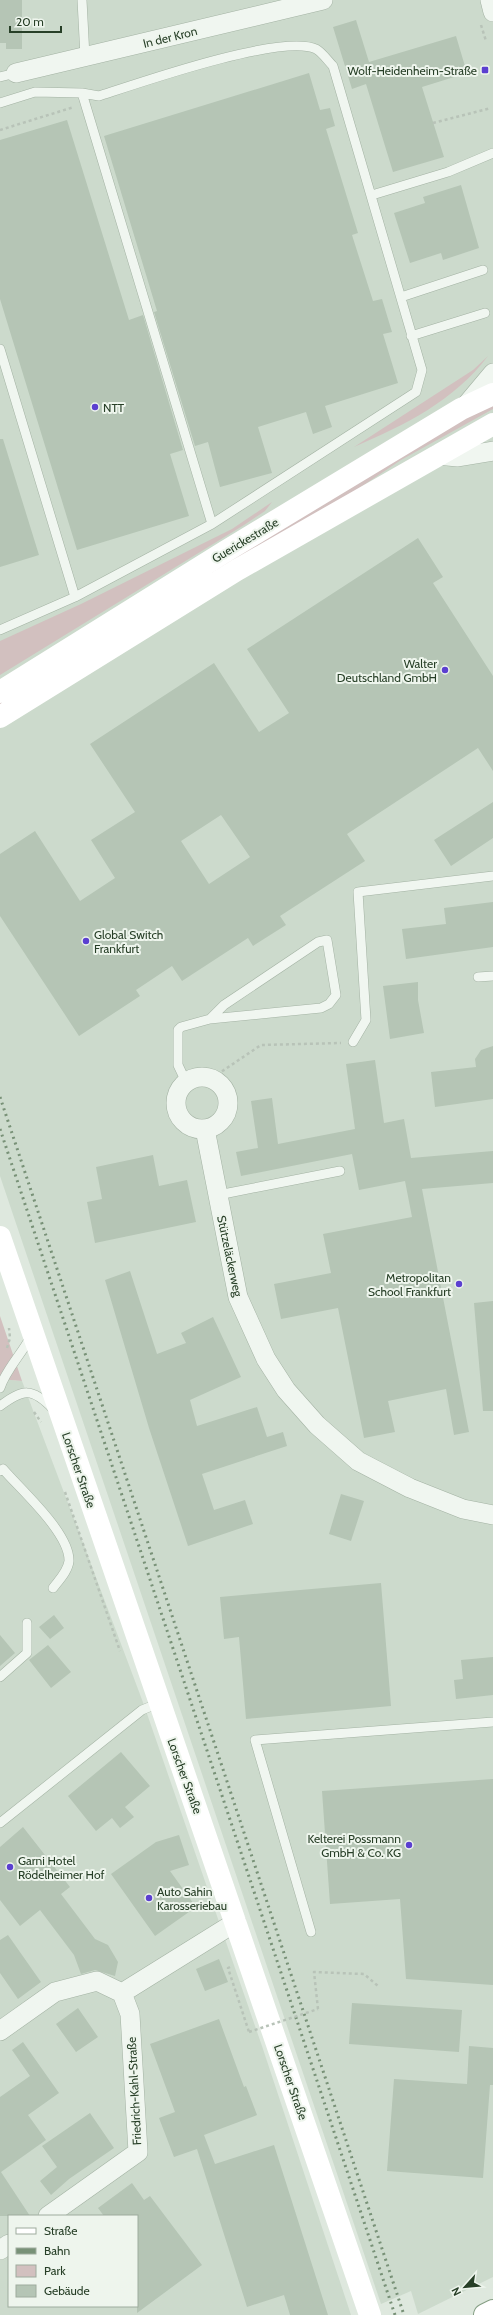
<svg xmlns="http://www.w3.org/2000/svg" width="493" height="2315" font-family="Cabin,sans-serif">
  <rect width="100%" height="100%" fill="#dee8de"/>
  <!-- built -->
  <path fill="#ccdacc" fill-rule="evenodd" d="M 0,0 L 493,0 L 493,2277 L 418,2314 L 411,2291 L 381,2304 L 0,1176 Z
    M 0,1379 L 22,1381 L 144,1705 L 262,2046 L 351,2315 L 0,2315 ZM 9,2216 L 137,2216 L 137,2306 L 9,2306 Z"/>
  <!-- green -->
  <path fill="#d2c0bf" d="M 488,356 C 454,401 405,425 354,447 L 473,370 Z
    M 493,403 L 493,409 L 401,460 L 343,499 L 0,708 L 0,703 L 395,458 Z
    M 272,502 L 265,511 L 244,525 L 0,675 L 0,641 L 81,604 L 232,529 Z
    M 0,1316 L 22,1381 L 0,1379 Z"/>
  <!-- building -->
  <path fill="#b5c5b5" fill-rule="evenodd" d="M 0,0 L 22,0 L 22,49 L 6,49 L 6,43 L 0,43 Z
    M 356,20 L 369,62 L 456,36 L 467,73 L 422,87 L 444,157 L 393,172 L 366,84 L 352,89 L 333,27 Z
    M 309,73 L 320,110 L 330,108 L 335,126 L 326,129 L 358,233 L 352,235 L 373,301 L 382,299 L 392,332 L 383,334 L 398,383 L 325,406 L 332,427 L 313,434 L 306,412 L 258,427 L 272,473 L 220,487 L 208,442 L 195,446 L 154,312 L 157,311 L 104,136 Z
    M 67,120 L 129,320 L 143,315 L 183,450 L 170,454 L 189,516 L 77,550 L 0,299 L 0,140 Z
    M 461,185 L 479,248 L 443,260 L 441,253 L 410,263 L 394,213 L 425,203 L 423,197 Z
    M 0,439 L 3,439 L 39,555 L 0,567 Z
    M 418,538 L 443,577 L 433,583 L 493,676 L 493,771 L 478,748 L 347,834 L 365,861 L 280,916 L 286,925 L 253,946 L 248,938 L 182,981 L 172,966 L 136,990 L 140,996 L 79,1036 L 0,916 L 0,854 L 35,831 L 80,901 L 115,878 L 91,840 L 135,812 L 90,744 L 214,663 L 259,732 L 289,713 L 247,649 ZM 221,815 L 250,857 L 209,884 L 181,841 Z
    M 493,802 L 493,838 L 451,866 L 434,840 Z
    M 493,902 L 493,947 L 406,959 L 402,929 L 446,924 L 444,908 Z
    M 418,982 L 418,1000 L 424,1033 L 390,1039 L 383,986 Z
    M 493,1046 L 493,1099 L 435,1107 L 431,1072 L 476,1067 L 475,1059 L 481,1050 Z
    M 375,1060 L 384,1123 L 404,1119 L 411,1158 L 493,1151 L 493,1183 L 422,1189 L 469,1432 L 454,1435 L 446,1389 L 388,1401 L 395,1432 L 364,1438 L 338,1308 L 281,1319 L 274,1284 L 331,1273 L 323,1234 L 412,1217 L 405,1181 L 359,1190 L 352,1154 L 241,1176 L 236,1152 L 258,1148 L 251,1101 L 272,1098 L 278,1144 L 355,1129 L 346,1064 Z
    M 153,1155 L 159,1186 L 187,1180 L 196,1222 L 95,1243 L 87,1202 L 102,1199 L 96,1167 Z
    M 130,1271 L 157,1354 L 186,1343 L 181,1333 L 213,1317 L 241,1377 L 190,1400 L 197,1426 L 257,1407 L 267,1437 L 283,1432 L 287,1446 L 202,1474 L 214,1510 L 245,1500 L 253,1524 L 188,1546 L 149,1428 L 105,1280 Z
    M 493,1301 L 493,1411 L 483,1411 L 474,1303 Z
    M 341,1494 L 364,1501 L 351,1541 L 329,1534 Z
    M 381,1583 L 391,1706 L 246,1719 L 239,1637 L 224,1639 L 220,1597 Z
    M 54,1615 L 64,1628 L 50,1639 L 39,1627 Z
    M 0,1635 L 15,1653 L 0,1666 Z
    M 48,1645 L 71,1672 L 51,1688 L 29,1660 Z
    M 493,1657 L 493,1695 L 456,1699 L 454,1680 L 463,1679 L 461,1660 Z
    M 121,1752 L 150,1786 L 125,1807 L 134,1817 L 120,1828 L 112,1818 L 96,1831 L 68,1796 Z
    M 493,1779 L 493,1985 L 406,1979 L 400,1899 L 330,1904 L 322,1791 Z
    M 23,1827 L 70,1887 L 61,1894 L 95,1939 L 108,1945 L 118,1962 L 115,1976 L 95,1970 L 81,1974 L 74,1955 L 40,1910 L 20,1926 L 0,1900 L 0,1847 Z
    M 179,1835 L 189,1865 L 170,1871 L 196,1907 L 155,1936 L 111,1874 L 156,1842 Z
    M 8,1935 L 41,1982 L 18,1999 L 0,1973 L 0,1940 Z
    M 219,1959 L 228,1982 L 205,1991 L 196,1969 Z
    M 352,2003 L 462,2010 L 459,2052 L 349,2044 Z
    M 78,2008 L 98,2037 L 76,2052 L 56,2024 Z
    M 219,2019 L 244,2087 L 246,2086 L 257,2115 L 204,2135 L 215,2164 L 274,2145 L 328,2315 L 290,2315 L 284,2295 L 247,2307 L 197,2149 L 174,2157 L 159,2118 L 175,2112 L 150,2044 Z
    M 23,2042 L 59,2093 L 28,2115 L 46,2140 L 1,2172 L 30,2216 L 0,2216 L 0,2097 L 30,2076 L 12,2050 Z
    M 469,2046 L 493,2048 L 493,2085 L 490,2085 L 483,2178 L 387,2171 L 394,2079 L 467,2084 Z
    M 90,2113 L 114,2148 L 69,2179 L 51,2195 L 40,2181 L 57,2167 L 42,2146 Z
    M 132,2183 L 144,2200 L 150,2196 L 202,2265 L 137,2313 L 137,2216 L 104,2216 L 98,2208 Z"/>
  <g fill="none" stroke-linecap="round" stroke-linejoin="round">
    <defs>
      <path id="service" d="M 82,0 L 85,57
        M 0,77 L 16,73
        M 82,93 L 212,524
        M 0,103 L 35,92 L 82,93 L 99,96 C 139,83 282,33 316,49 C 322,52 328,61 333,66 L 422,370 L 416,392 L 212,524 L 75,597 L 0,630
        M 372,195 L 448,172 L 493,153
        M 401,297 L 483,270
        M 411,336 L 485,313
        M 0,349 L 75,597
        M 478,977 L 493,976
        M 353,1042 L 366,1020 L 358,892 L 493,876
        M 186,1082 L 178,1065 L 178,1030 L 181,1027 L 210,1019 L 321,1008 L 329,1004 L 336,995 L 327,940 L 318,942 L 224,1005 L 210,1019
        M 218,1195 L 340,1171
        M 0,1388 C 6,1369 22,1354 31,1336
        M 0,1406 C 23,1389 32,1387 53,1409
        M 0,1471 L 3,1469 C 20,1489 70,1533 69,1561 C 68,1571 59,1580 53,1588
        M 0,1677 L 27,1653 L 27,1623
        M 0,1823 L 142,1710 L 159,1703
        M 311,1932 L 255,1740 L 493,1722"/>
      <path id="minor" d="M 490,0 L 493,12
        M 16,73 L 323,0
        M 467,404 L 493,373
        M 437,455 L 458,457 L 493,451
        M176 1103a26 26 0 1 1 52 0a26 26 0 1 1-52 0Z
        M 205,1129 L 238,1297 L 266,1359 L 286,1390 L 317,1425 L 358,1461 L 410,1488 L 463,1509 L 493,1515
        M 0,2031 L 55,1992 L 97,1981 L 122,1993 L 236,1922
        M 48,2216 L 138,2152 L 130,2014 L 122,1993
        M 0,2250 L 9,2244"/>
      <path id="motorway" d="M 485,2315 L 493,2311"/>
    </defs>
    <!-- service casing -->
    <use href="#service" stroke="#a3b2a3" stroke-width="10"/>
    <!-- minor casing -->
    <use href="#minor" stroke="#a3b2a3" stroke-width="20"/>
    <!-- motorway casing -->
    <use href="#motorway" stroke="#869f85" stroke-width="24"/>
    <!-- path -->
    <path stroke="#b8c3b8" stroke-width="2.5" stroke-dasharray="3 3" stroke-linecap="butt" d="M 481,25 L 486,41
      M 433,123 L 491,108
      M 0,130 L 74,107
      M 212,1078 L 261,1045 L 341,1043
      M 7,1348 L 10,1338 L 9,1328
      M 34,1412 L 41,1422
      M 65,1492 L 120,1651
      M 230,1967 L 228,1968 L 249,2032
      M 318,2009 L 314,1972 L 364,1974 L 378,1986"/>
    <!-- service -->
    <use href="#service" stroke="#f0f6f0" stroke-width="9"/>
    <!-- minor -->
    <use href="#minor" stroke="#f0f6f0" stroke-width="19"/>
    <!-- secondary -->
    <path stroke="#fff" stroke-width="22" d="M 0,692 L 226,551 L 461,409 L 493,394
      M 0,717 L 237,570 L 493,424
      M 0,1237 L 370,2315"/>
    <!-- motorway -->
    <use href="#motorway" stroke="#fff" stroke-width="22"/>
    <!-- rail -->
    <path stroke="#789177" stroke-width="3" stroke-dasharray="2 4" stroke-linecap="butt" d="M 0,1097 L 404,2315
      M 0,1129 L 395,2315"/>
    <!-- path-bridge -->
    <path stroke="#b8c3b8" stroke-width="2.5" stroke-dasharray="3 3" stroke-linecap="butt" d="M 249,2032 L 318,2009"/>
  </g>
  <!-- markers -->
  <g fill="#5b3fd0" stroke="#eef5ed" stroke-width="1.5">
    <rect x="481" y="66" width="8" height="8" rx="2"/>
    <circle cx="95" cy="407" r="4"/>
    <circle cx="445" cy="670" r="4"/>
    <circle cx="86" cy="941" r="4"/>
    <circle cx="459" cy="1284" r="4"/>
    <circle cx="409" cy="1845" r="4"/>
    <circle cx="10" cy="1867" r="4"/>
    <circle cx="149" cy="1898" r="4"/>
  </g>
  <g text-anchor="middle" dominant-baseline="central" stroke-width="4" stroke-linejoin="round" paint-order="stroke">
    <!-- street labels -->
    <g font-size="12" fill="#273f27" stroke="#eef5ed">
      <text transform="translate(170 37) rotate(-14)">In der Kron</text>
      <text transform="translate(245 540) rotate(-31)">Guerickestraße</text>
      <text transform="translate(230 1256) rotate(78)">Stützeläckerweg</text>
      <text transform="translate(79 1470) rotate(71)">Lorscher Straße</text>
      <text transform="translate(185 1776) rotate(70)">Lorscher Straße</text>
      <text transform="translate(291 2082) rotate(71)">Lorscher Straße</text>
      <text transform="translate(134 2091) rotate(-93)">Friedrich-Kahl-Straße</text>
    </g>
    <!-- poi labels -->
    <g font-size="12" fill="#273f27" stroke="#eef5ed" text-anchor="end">
      <text x="477" y="70">Wolf-Heidenheim-Straße</text>
      <text x="103" y="407" text-anchor="start">NTT</text>
      <text x="437" y="663">Walter<tspan x="437" dy="14">Deutschland GmbH</tspan></text>
      <text x="94" y="934" text-anchor="start">Global Switch<tspan x="94" dy="14">Frankfurt</tspan></text>
      <text x="451" y="1277">Metropolitan<tspan x="451" dy="14">School Frankfurt</tspan></text>
      <text x="401" y="1838">Kelterei Possmann<tspan x="401" dy="14">GmbH &amp; Co. KG</tspan></text>
      <text x="18" y="1860" text-anchor="start">Garni Hotel<tspan x="18" dy="14">Rödelheimer Hof</tspan></text>
      <text x="157" y="1891" text-anchor="start">Auto Sahin<tspan x="157" dy="14">Karosseriebau</tspan></text>
    </g>
  </g>
  <!-- legend -->
  <rect x="8" y="2215" width="130" height="92" fill="#eef5ed" stroke="#9eac9e"/>
  <rect x="16" y="2228" width="20" height="6" fill="#ffffff" stroke="#9eac9e"/>
  <text x="44" y="2235" font-size="12" fill="#273f27">Straße</text>
  <rect x="16" y="2248" width="20" height="6" fill="#789177" stroke="#9eac9e"/>
  <text x="44" y="2255" font-size="12" fill="#273f27">Bahn</text>
  <rect x="16" y="2265" width="20" height="12" fill="#d2c0bf" stroke="#9eac9e"/>
  <text x="44" y="2275" font-size="12" fill="#273f27">Park</text>
  <rect x="16" y="2285" width="20" height="12" fill="#b5c5b5" stroke="#9eac9e"/>
  <text x="44" y="2295" font-size="12" fill="#273f27">Gebäude</text>
  <!-- north arrow -->
  <g transform="translate(465 2287) rotate(243)" stroke="#eef5ed" stroke-width="3" paint-order="stroke">
  <path d="M0-3L7 15L0 10L-7 15Z" fill="#273f27"/>
  <text y="-6" font-size="11" font-weight="bold" text-anchor="middle" fill="#273f27">N</text>
  </g>
  <!-- scale -->
  <path d="M10 26v6h51v-6" fill="none" stroke="#273f27" stroke-width="2"/>
  <text x="16" y="26" font-size="12" fill="#273f27" stroke="#eef5ed" stroke-width="3" paint-order="stroke">20 m</text>
</svg>
